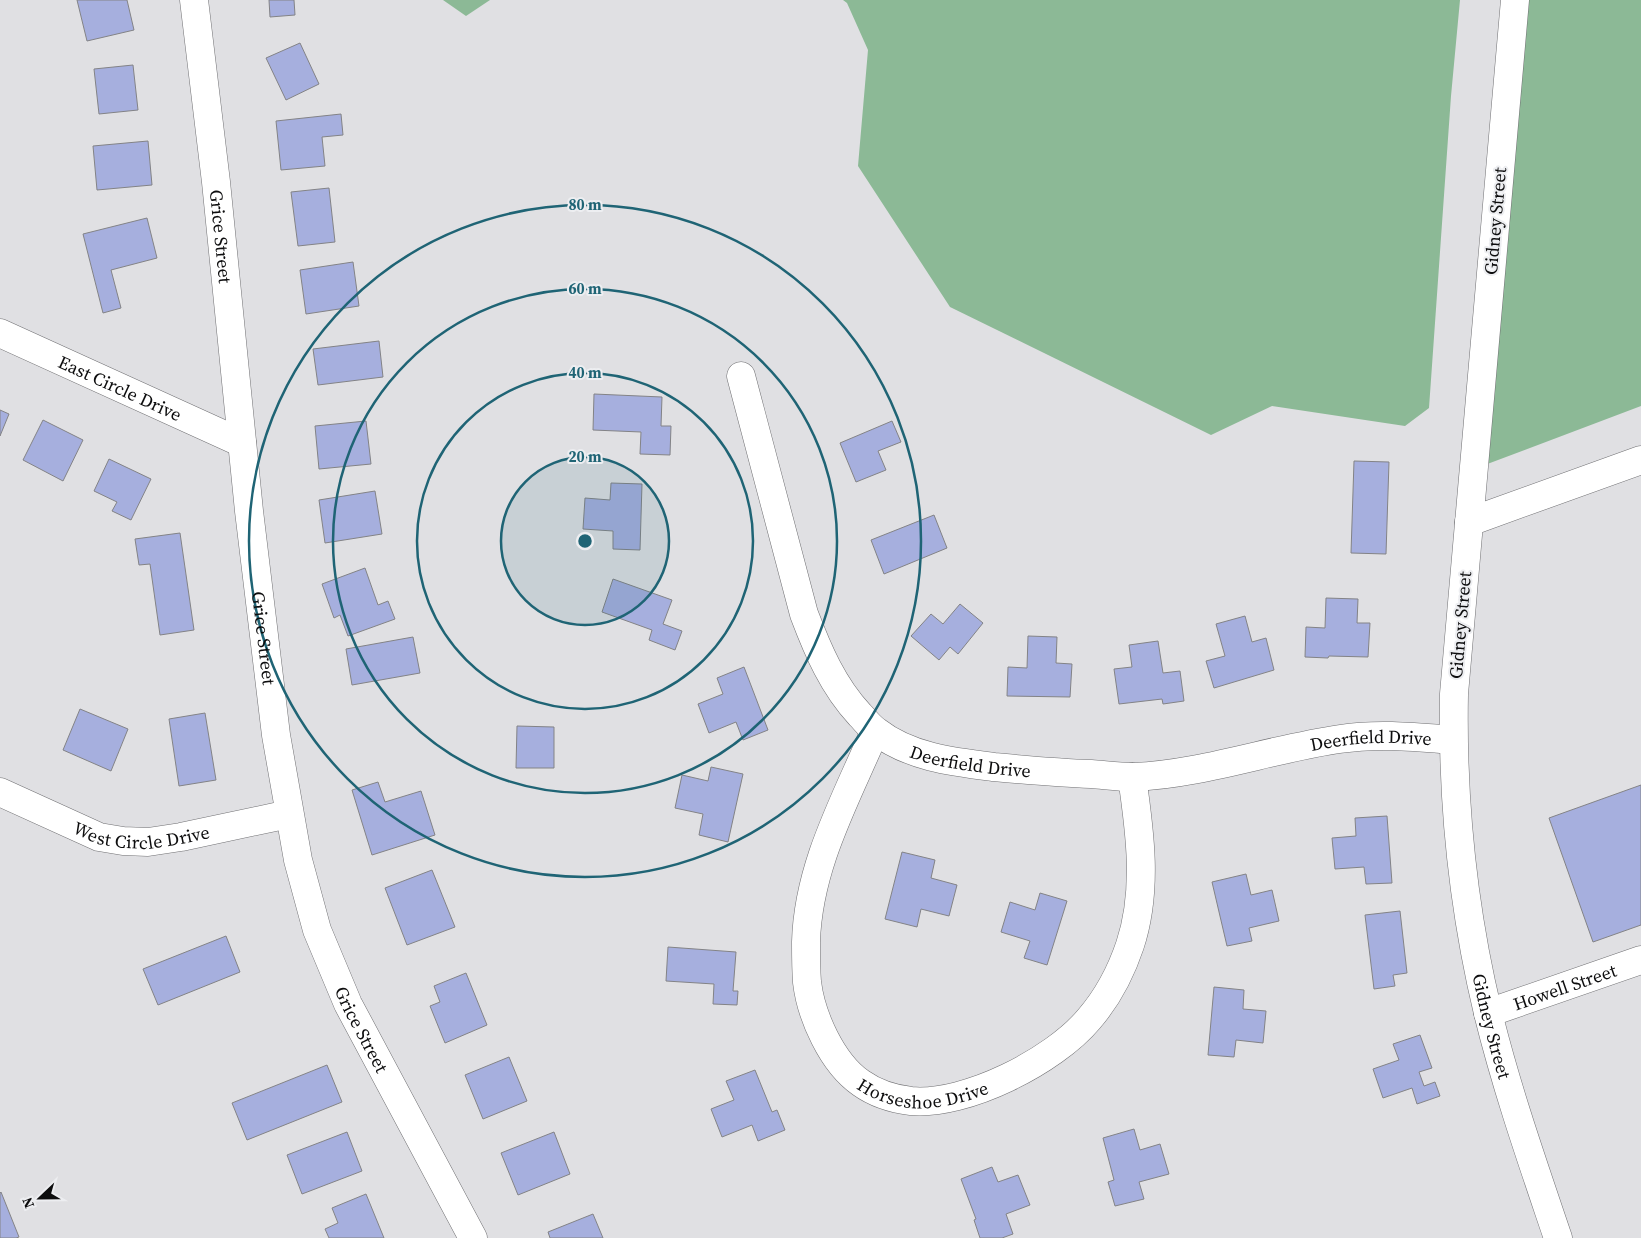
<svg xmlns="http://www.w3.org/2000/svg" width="1641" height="1238" font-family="'Source Serif 4',serif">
  <rect width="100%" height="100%" fill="#e0e0e3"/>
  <!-- forest -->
  <path fill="#8cb996" d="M 443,0 L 490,0 L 466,16 Z
    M 843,0 L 1460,0 L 1451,96 L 1429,408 L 1405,426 L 1272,406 L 1211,435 L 950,307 L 858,166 L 868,50 L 847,3 Z
    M 1514,0 L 1641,0 L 1641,406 L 1474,469 Z"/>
  <!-- building -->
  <path fill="#a6afde" stroke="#838386" d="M 77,0 L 127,0 L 134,30 L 87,41 Z
    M 269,0 L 294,0 L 295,15 L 270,17 Z
    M 300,43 L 319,84 L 286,100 L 266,58 Z
    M 133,65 L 138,110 L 99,114 L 94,69 Z
    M 341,114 L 343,135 L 322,137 L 325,166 L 281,170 L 276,121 Z
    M 148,141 L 152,185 L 97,190 L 93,146 Z
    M 329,188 L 335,242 L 298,246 L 291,192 Z
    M 147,218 L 157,258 L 111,270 L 121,308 L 103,313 L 83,234 Z
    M 353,262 L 359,306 L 306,314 L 300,270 Z
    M 379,341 L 383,377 L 318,385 L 313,349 Z
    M 594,394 L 662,397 L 661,426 L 671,426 L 670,455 L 640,454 L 641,432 L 593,430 Z
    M 0,410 L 9,414 L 0,436 Z
    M 43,420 L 83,440 L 63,481 L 23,460 Z
    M 366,421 L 371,464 L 319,469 L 315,426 Z
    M 892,421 L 901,442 L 878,451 L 886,470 L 856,482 L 840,443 Z
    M 109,459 L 151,479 L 131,520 L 112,511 L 117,502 L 94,491 Z
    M 1354,461 L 1389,462 L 1386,554 L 1351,553 Z
    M 611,483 L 642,484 L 640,550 L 613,549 L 613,531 L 583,529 L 585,498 L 610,500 Z
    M 375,491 L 382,534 L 325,543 L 319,500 Z
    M 934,515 L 947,548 L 884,574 L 871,540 Z
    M 180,533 L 194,630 L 160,635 L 150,564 L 139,565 L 135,539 Z
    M 365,568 L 378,605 L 388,601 L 395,619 L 348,636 L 340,615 L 334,618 L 322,584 Z
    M 613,579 L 672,600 L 663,624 L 682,631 L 675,650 L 649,640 L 652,630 L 602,612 Z
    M 1326,598 L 1358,599 L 1357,623 L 1370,623 L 1368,657 L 1329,656 L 1328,658 L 1305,657 L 1306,627 L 1325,628 Z
    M 960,604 L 983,623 L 958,654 L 950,647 L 939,660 L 911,636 L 931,614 L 943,624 Z
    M 1245,616 L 1252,642 L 1266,638 L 1274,670 L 1214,688 L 1206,661 L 1225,656 L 1216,624 Z
    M 1028,636 L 1057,637 L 1056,663 L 1072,664 L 1070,697 L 1007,696 L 1008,667 L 1027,668 Z
    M 413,637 L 420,673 L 352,685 L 346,649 Z
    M 1158,641 L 1163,673 L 1180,671 L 1184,701 L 1163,704 L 1162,699 L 1119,704 L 1114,669 L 1132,667 L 1129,645 Z
    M 744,667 L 768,730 L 743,740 L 736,722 L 709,733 L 698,704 L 723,694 L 717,678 Z
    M 80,709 L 128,729 L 111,771 L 63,750 Z
    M 205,713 L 216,780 L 179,786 L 169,719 Z
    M 517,726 L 554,727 L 554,768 L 516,768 Z
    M 711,767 L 743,774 L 728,842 L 699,835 L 703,814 L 675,808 L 682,775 L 708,781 Z
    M 378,782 L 385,802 L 421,791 L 435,835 L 372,855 L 352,790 Z
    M 1641,785 L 1641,925 L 1593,942 L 1549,818 Z
    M 1387,816 L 1392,883 L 1366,884 L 1364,867 L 1335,869 L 1332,838 L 1356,836 L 1355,818 Z
    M 902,852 L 935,860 L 931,878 L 957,885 L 949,916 L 921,909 L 917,927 L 885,919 Z
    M 432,870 L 455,927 L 407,945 L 385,888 Z
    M 1246,874 L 1251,895 L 1272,890 L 1279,921 L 1249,928 L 1252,941 L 1227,946 L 1212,882 Z
    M 1040,893 L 1067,901 L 1047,965 L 1024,958 L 1030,941 L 1001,932 L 1010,902 L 1035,910 Z
    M 1400,911 L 1407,973 L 1393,975 L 1395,986 L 1374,989 L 1365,915 Z
    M 226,936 L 240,972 L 158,1005 L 143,969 Z
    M 668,947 L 736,952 L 733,991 L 738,991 L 737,1005 L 713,1004 L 714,984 L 666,981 Z
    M 466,973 L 487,1025 L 445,1043 L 430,1006 L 440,1002 L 434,986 Z
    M 1214,987 L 1244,990 L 1243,1009 L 1266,1011 L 1263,1043 L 1236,1040 L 1234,1057 L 1208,1055 Z
    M 1420,1035 L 1432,1068 L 1419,1072 L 1424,1086 L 1435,1082 L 1440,1096 L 1417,1104 L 1412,1088 L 1383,1098 L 1373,1069 L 1399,1060 L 1393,1044 Z
    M 509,1057 L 527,1101 L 483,1119 L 465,1075 Z
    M 327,1065 L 342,1102 L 247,1140 L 232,1103 Z
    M 755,1070 L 772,1112 L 777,1110 L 785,1130 L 758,1141 L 752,1125 L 722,1137 L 711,1109 L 734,1100 L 726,1081 Z
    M 1134,1129 L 1140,1150 L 1160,1144 L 1169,1174 L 1139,1182 L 1144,1199 L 1115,1206 L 1108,1182 L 1114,1180 L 1103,1138 Z
    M 347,1132 L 362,1171 L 302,1194 L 287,1155 Z
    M 554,1132 L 570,1174 L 518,1195 L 501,1153 Z
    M 992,1167 L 998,1182 L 1018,1175 L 1030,1205 L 1006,1214 L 1013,1234 L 1002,1238 L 980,1238 L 974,1220 L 976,1219 L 961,1179 Z
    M 1,1192 L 19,1237 L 16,1238 L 0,1238 L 0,1193 Z
    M 366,1194 L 384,1238 L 329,1238 L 325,1229 L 338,1223 L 332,1208 Z
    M 593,1214 L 603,1238 L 550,1238 L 548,1232 Z"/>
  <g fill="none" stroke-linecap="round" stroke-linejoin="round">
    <defs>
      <g id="minor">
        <path id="s1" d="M 194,0 L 216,182 L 249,511 L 276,735 L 298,860 L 317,930 L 348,1004 L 473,1238"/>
        <path id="s2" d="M 1515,0 L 1454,694 C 1452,801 1463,909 1488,1013 C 1507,1090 1533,1164 1558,1238"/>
        <path id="s3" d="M 0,333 L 242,443"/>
        <path id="s4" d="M 741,376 L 804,614 C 818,651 833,686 860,715 C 865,720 870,727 876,731 C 909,757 953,762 994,767 C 1026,770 1059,773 1091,774 C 1105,775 1119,777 1133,777 C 1203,774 1271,749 1340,739 C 1378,733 1416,737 1453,740"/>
        <path d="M 1469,522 L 1641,460"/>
        <path id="s5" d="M 875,731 C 846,799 808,866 806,942 C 806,955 806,969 807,982 C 811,1016 832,1063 861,1083 C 875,1093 894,1099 911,1101 C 966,1106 1054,1061 1089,1019 C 1108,997 1121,972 1130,945 C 1148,891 1140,832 1132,777"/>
        <path id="s6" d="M 0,792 L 99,837 L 123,841 L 148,842 L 181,837 L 289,814"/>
        <path id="s7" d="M 1488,1013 L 1641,960"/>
      </g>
    </defs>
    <!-- minor casing -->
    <use href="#minor" stroke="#707073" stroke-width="29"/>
    <!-- minor -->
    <use href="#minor" stroke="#fff" stroke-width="28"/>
  </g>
  <!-- distance rings -->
  <circle cx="585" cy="541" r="84" fill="#1f6475" fill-opacity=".12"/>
  <g fill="none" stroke="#1f6475" stroke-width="2.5">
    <circle cx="585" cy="541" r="84"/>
    <circle cx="585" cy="541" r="168"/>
    <circle cx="585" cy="541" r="252"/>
    <circle cx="585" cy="541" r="336"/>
  </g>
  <g text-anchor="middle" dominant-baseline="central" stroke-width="4" stroke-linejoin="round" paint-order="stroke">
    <!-- street labels -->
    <g font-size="18" fill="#0d0d0e" stroke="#edeef1">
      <text transform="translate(1495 221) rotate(-85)">Gidney Street</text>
      <text stroke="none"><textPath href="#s1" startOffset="238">Grice Street</textPath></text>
      <text stroke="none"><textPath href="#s3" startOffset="132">East Circle Drive</textPath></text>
      <text transform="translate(1460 625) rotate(-85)">Gidney Street</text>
      <text stroke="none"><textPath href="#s1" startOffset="642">Grice Street</textPath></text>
      <text stroke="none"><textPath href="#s4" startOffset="891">Deerfield Drive</textPath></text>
      <text stroke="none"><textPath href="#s4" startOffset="486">Deerfield Drive</textPath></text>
      <text stroke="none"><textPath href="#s6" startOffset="151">West Circle Drive</textPath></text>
      <text stroke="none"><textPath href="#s7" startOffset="81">Howell Street</textPath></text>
      <text stroke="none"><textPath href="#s2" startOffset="1032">Gidney Street</textPath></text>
      <text stroke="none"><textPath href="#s1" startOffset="1048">Grice Street</textPath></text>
      <text stroke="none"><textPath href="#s5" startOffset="446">Horseshoe Drive</textPath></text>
    </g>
  </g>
  <circle cx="585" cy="541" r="8" fill="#1f6475" stroke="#edeef1" stroke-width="2.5"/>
  <g font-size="15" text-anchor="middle" font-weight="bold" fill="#1f6475" stroke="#edeef1" stroke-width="4" stroke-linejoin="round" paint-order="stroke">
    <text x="585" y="210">80 m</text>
    <text x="585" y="294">60 m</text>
    <text x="585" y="378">40 m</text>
    <text x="585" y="462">20 m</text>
  </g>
  <!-- north arrow -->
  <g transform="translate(40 1198) rotate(248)" stroke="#edeef1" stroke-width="4" paint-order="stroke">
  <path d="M0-4L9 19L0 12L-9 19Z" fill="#0d0d0e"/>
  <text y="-8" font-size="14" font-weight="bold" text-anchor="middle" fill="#0d0d0e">N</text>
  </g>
</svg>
